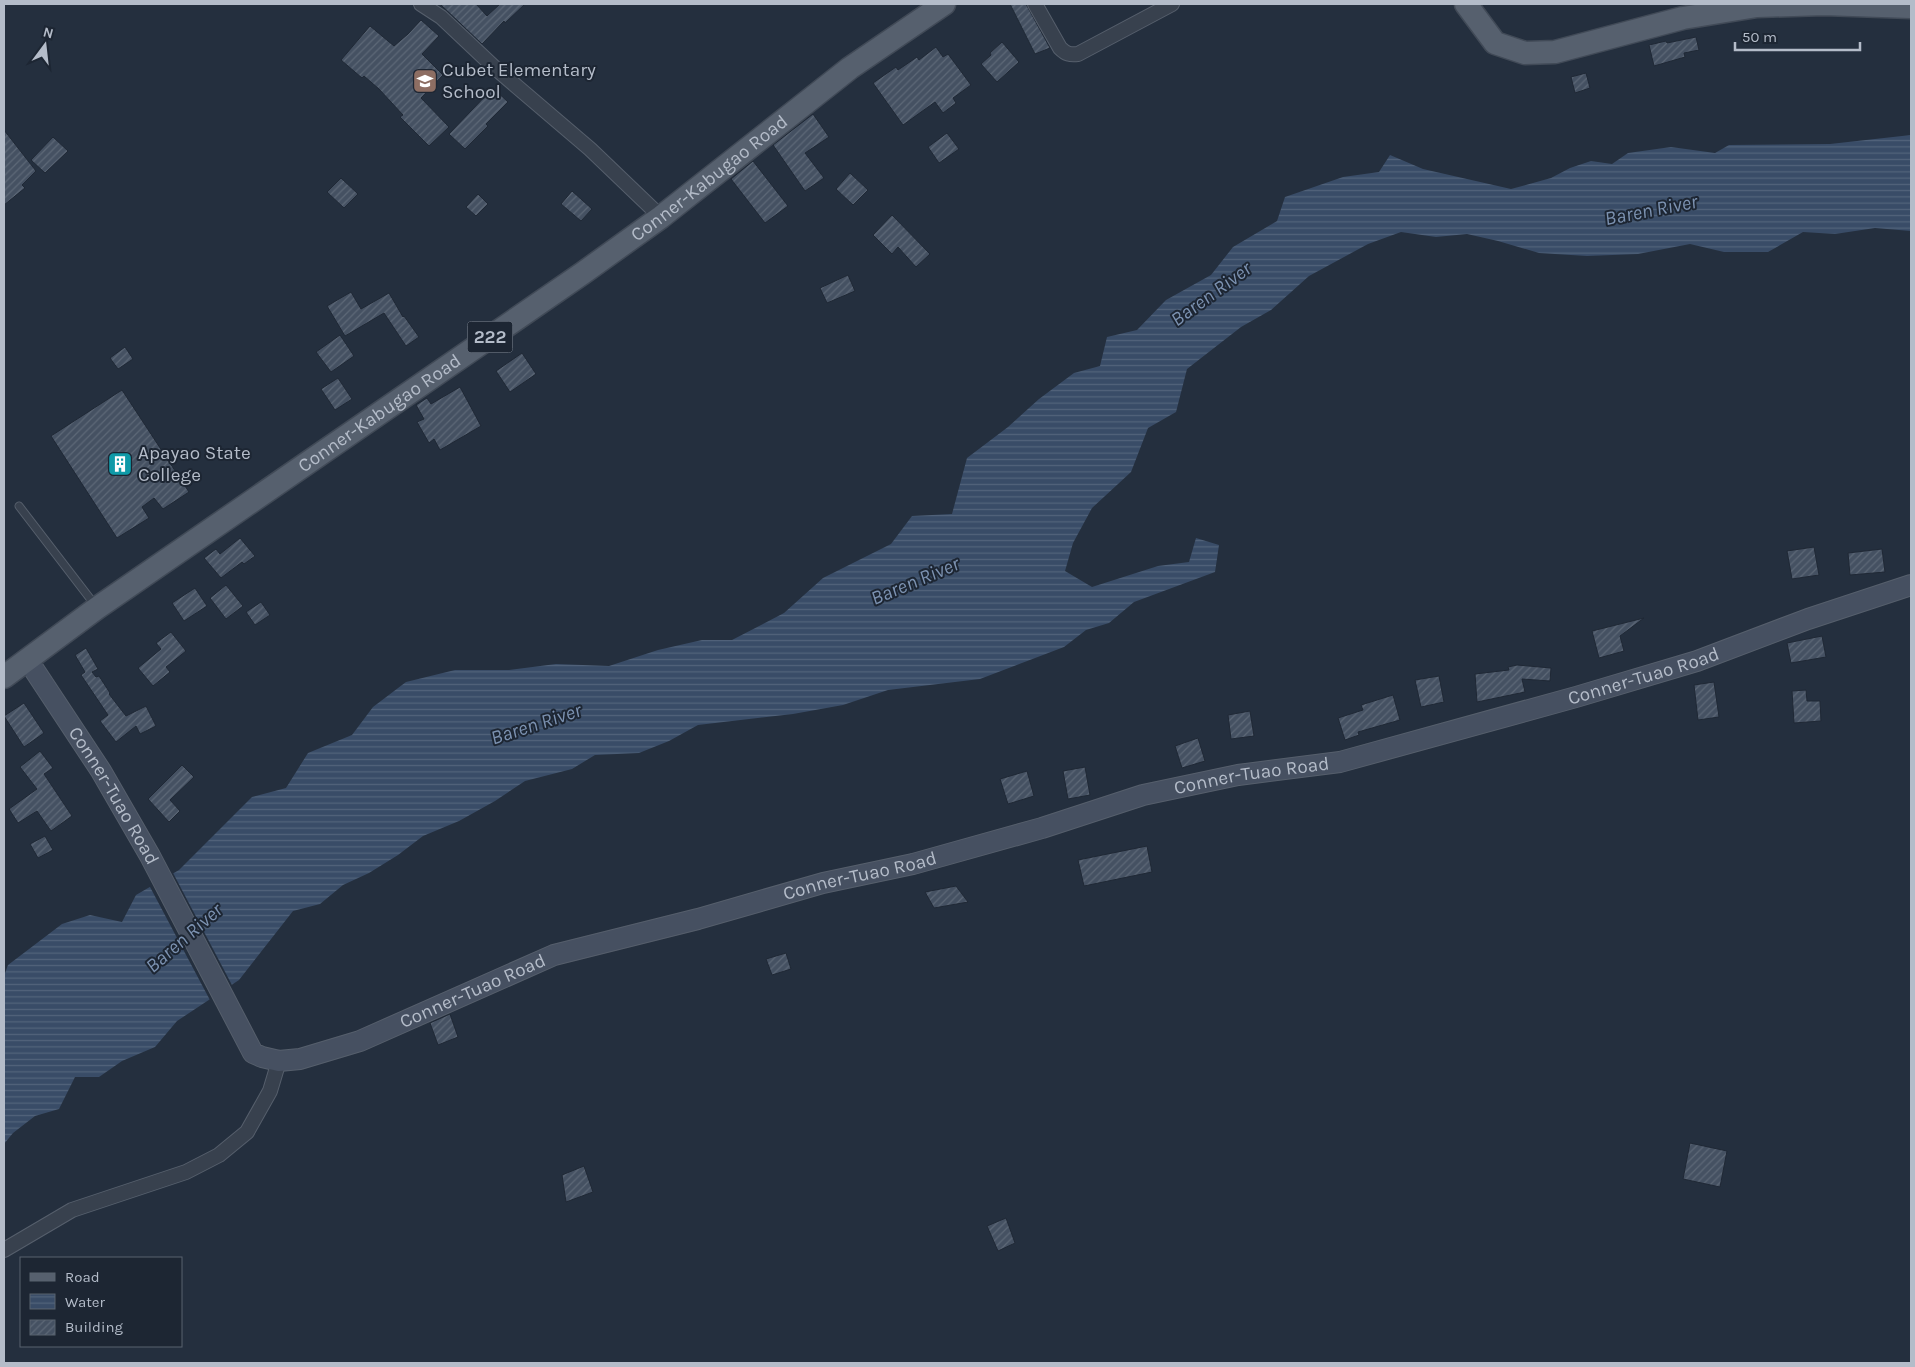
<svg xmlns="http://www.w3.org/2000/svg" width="1915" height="1367" font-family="Karla,sans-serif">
  <defs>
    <pattern id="water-rules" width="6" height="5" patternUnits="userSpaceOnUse" patternTransform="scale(1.25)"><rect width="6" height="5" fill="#394c67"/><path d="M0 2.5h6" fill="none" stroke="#53647b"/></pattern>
    <pattern id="building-hatch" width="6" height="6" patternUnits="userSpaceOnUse" patternTransform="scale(1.25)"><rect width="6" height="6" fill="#455162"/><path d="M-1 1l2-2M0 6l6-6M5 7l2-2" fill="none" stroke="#5d6877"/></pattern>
  </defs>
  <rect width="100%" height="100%" fill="#242f3e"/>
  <!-- water -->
  <path fill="url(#water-rules)" d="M 1911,135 L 1911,231 L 1875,228 L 1835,234 L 1803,232 L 1768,252 L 1724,252 L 1690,244 L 1638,254 L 1587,256 L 1539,253 L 1498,241 L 1467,234 L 1436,237 L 1401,232 L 1368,244 L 1309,276 L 1271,310 L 1241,327 L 1187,369 L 1176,412 L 1148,428 L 1131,472 L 1092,508 L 1073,543 L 1065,571 L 1092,587 L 1158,566 L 1189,562 L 1196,538 L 1219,545 L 1215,572 L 1134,602 L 1109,623 L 1086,630 L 1064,647 L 980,679 L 888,690 L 843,705 L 793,714 L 698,725 L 669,741 L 639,753 L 595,755 L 572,769 L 525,781 L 495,801 L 459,821 L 423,836 L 398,855 L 369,873 L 343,885 L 320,904 L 293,911 L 239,980 L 177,1021 L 155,1047 L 122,1061 L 99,1077 L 75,1077 L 59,1109 L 35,1116 L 13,1133 L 4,1144 L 4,976 L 8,965 L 62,924 L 90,915 L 122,922 L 136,895 L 179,870 L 252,797 L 286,788 L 308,753 L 352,735 L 373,707 L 406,682 L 455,670 L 509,670 L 556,664 L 609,666 L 658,650 L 702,640 L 732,640 L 784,613 L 823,578 L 891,544 L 912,516 L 952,514 L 967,458 L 1008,427 L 1039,399 L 1074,373 L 1100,366 L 1107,337 L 1137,330 L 1166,300 L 1211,275 L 1233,247 L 1277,221 L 1285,197 L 1343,177 L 1379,172 L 1390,155 L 1423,169 L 1511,189 L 1551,178 L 1570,168 L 1591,161 L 1612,164 L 1628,153 L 1671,147 L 1715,153 L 1729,145 L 1830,144 Z"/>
  <!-- pier -->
  <path fill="#242f3e" d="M 172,871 L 233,987 L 211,1002 L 149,885 Z"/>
  <!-- building -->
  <path fill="url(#building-hatch)" stroke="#1f2835" d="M 440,4 L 476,4 L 487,16 L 500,4 L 525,4 L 505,23 L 504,21 L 482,44 Z
    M 1010,4 L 1026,4 L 1050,48 L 1035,54 Z
    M 421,20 L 439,36 L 422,54 L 443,75 L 421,98 L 449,127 L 429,146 L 400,117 L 403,115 L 379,89 L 364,76 L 362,78 L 341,60 L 370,26 L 394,46 L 408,34 Z
    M 1696,37 L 1699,50 L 1684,53 L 1685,57 L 1654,66 L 1649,45 L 1666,41 L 1667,43 Z
    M 1002,42 L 1019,62 L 997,82 L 981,64 L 991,55 L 990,53 Z
    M 936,47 L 943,57 L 948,54 L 971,85 L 953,98 L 956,103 L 943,113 L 935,102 L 903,125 L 873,83 L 896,67 L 898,70 L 917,57 L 919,60 Z
    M 1586,73 L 1590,88 L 1575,93 L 1571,77 Z
    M 493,88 L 508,102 L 486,124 L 488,126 L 465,149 L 449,134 Z
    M 813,114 L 829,137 L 805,153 L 824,178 L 805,191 L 773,145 Z
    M 4,130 L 36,171 L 22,185 L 25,188 L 4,205 Z
    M 947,133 L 959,149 L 939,163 L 928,147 Z
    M 53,137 L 68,151 L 45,173 L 31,160 Z
    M 753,161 L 788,206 L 765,223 L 731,179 Z
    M 850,173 L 868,190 L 853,205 L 836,189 Z
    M 341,178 L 358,194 L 344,208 L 327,192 Z
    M 572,191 L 592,209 L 581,221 L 561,204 Z
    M 478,194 L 488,204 L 476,216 L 466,207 Z
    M 892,215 L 930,254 L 916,267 L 898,247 L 892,254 L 873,235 Z
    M 848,275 L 855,291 L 827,303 L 820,288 Z
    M 351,292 L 361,309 L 389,293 L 403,317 L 404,316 L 419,337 L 406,346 L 384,313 L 345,336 L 327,306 Z
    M 340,335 L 354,356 L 331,372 L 316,352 Z
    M 125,347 L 133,359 L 118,369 L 110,358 Z
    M 522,353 L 536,374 L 510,392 L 496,371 Z
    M 338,378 L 352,399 L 335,410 L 321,389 Z
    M 460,387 L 481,426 L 440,450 L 434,439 L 429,443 L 417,422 L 424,419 L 416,405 L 427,398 L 431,404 Z
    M 122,390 L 189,492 L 163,509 L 154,498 L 142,507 L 149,518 L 117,538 L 51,436 Z
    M 240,538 L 255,556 L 244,564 L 242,562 L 221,578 L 204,558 L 216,549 L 220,554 Z
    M 1814,547 L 1819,575 L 1792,579 L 1787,551 Z
    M 1882,549 L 1885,572 L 1850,575 L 1848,553 Z
    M 226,585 L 243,606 L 226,619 L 210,598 Z
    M 195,588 L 207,606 L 184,621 L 172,603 Z
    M 261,602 L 270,615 L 255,625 L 246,612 Z
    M 1644,618 L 1620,636 L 1624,651 L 1599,658 L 1592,631 Z
    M 171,632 L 186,651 L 166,667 L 170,672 L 153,686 L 138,668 L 161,649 L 156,643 Z
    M 1822,636 L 1826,657 L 1791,663 L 1787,643 Z
    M 86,648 L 98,669 L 92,672 L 96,677 L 99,676 L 110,693 L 109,694 L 126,716 L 146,706 L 156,726 L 140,734 L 136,726 L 116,742 L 100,721 L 108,715 L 81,675 L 85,672 L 75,655 Z
    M 1517,665 L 1551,668 L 1550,681 L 1522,679 L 1525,692 L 1477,702 L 1475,674 L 1509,670 L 1508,667 Z
    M 1439,676 L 1444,702 L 1421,707 L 1415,680 Z
    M 1714,682 L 1719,717 L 1698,720 L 1694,685 Z
    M 1806,690 L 1807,701 L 1820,701 L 1821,721 L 1794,723 L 1792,691 Z
    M 1393,695 L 1400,720 L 1358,732 L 1359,735 L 1345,740 L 1338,718 L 1363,710 L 1361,705 Z
    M 24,703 L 44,733 L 24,747 L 4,716 Z
    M 1250,711 L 1254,736 L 1231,739 L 1228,715 Z
    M 1198,738 L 1205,761 L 1182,768 L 1175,746 Z
    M 40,751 L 53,768 L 44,774 L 72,816 L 51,831 L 37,811 L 18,823 L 9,809 L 37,789 L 20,767 Z
    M 182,765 L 194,777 L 170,800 L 180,811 L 169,822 L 148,799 Z
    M 1085,767 L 1090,795 L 1068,799 L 1063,771 Z
    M 1027,771 L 1034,796 L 1008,804 L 1000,779 Z
    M 45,836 L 53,850 L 38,858 L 30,844 Z
    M 1147,846 L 1152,872 L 1084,886 L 1078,860 Z
    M 956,886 L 968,902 L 934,908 L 925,892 Z
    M 786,953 L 791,969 L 772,975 L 766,959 Z
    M 450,1014 L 458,1037 L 438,1045 L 430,1023 Z
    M 1690,1143 L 1727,1151 L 1720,1187 L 1683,1179 Z
    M 584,1166 L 593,1192 L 566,1202 L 562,1175 Z
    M 1006,1218 L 1015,1243 L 998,1251 L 987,1226 Z"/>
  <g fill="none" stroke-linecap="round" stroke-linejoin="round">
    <defs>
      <path id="service" d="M 19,506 L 95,605"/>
      <path id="minor" d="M 421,4 L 441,17 L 494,67 L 590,149 L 661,217
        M 1035,4 L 1060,48 C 1066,54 1070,55 1078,54 L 1172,4
        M 4,1250 L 72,1210 L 186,1172 L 219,1155 L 247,1132 L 270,1091 L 279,1061"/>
      <g id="secondary">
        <path id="s1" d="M 27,659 L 101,771 L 150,856 L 253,1053 L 262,1057 L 279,1061 L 300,1059 L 360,1041 L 554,955 L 698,919 L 823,883 L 913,864 L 1042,828 L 1143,795 L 1238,775 L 1340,762 L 1576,697 L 1697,661 L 1808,619 L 1911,585"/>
      </g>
      <g id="primary">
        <path d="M 1466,4 L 1495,43 L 1525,53 L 1555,52 L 1683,18 L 1757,6 L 1824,4 L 1911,7"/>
        <path id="s2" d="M 4,677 L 97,608 L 583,273 L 661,217 L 850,68 L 944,4"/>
      </g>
    </defs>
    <!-- service casing -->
    <use href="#service" stroke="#565f6c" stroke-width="9"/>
    <!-- minor casing -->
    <use href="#minor" stroke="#565f6c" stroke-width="16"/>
    <!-- secondary casing -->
    <use href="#secondary" stroke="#565f6c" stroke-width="22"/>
    <!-- primary casing -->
    <use href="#primary" stroke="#414a57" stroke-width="25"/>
    <!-- service -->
    <use href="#service" stroke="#38414e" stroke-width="7"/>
    <!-- minor -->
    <use href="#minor" stroke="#38414e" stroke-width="14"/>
    <!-- secondary -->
    <use href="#secondary" stroke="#465061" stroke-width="20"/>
    <!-- primary -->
    <use href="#primary" stroke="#56606e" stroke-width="22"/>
  </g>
  <!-- icons -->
  <defs>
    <symbol id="school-square" viewBox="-11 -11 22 22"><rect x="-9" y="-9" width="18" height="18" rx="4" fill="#8d6e63" stroke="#1d2633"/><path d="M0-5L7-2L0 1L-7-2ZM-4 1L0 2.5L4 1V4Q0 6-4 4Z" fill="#fff"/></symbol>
    <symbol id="building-square" viewBox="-11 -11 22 22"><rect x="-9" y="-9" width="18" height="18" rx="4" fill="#0f9aa8" stroke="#1d2633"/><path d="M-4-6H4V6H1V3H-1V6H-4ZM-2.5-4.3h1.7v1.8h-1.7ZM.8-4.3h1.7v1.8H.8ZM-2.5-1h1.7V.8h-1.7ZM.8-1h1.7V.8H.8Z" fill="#fff"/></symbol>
  </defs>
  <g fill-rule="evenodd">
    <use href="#school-square" x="411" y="67" width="28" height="28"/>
    <use href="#building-square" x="106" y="450" width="28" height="28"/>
  </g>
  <g text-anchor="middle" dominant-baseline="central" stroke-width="4" stroke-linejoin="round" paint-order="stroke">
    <!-- shield labels -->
    <rect fill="#1d2633" stroke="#878f9c" stroke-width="1" x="467.5" y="321.5" width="45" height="31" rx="4"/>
    <g font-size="18" font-weight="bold" fill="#b4bcc9">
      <text x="490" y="337">222</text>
    </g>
    <!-- poi labels -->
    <g font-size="19" fill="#b4bcc9" stroke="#1d2633" text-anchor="start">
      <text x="442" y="70">Cubet Elementary<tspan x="442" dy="22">School</tspan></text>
      <text x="138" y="453">Apayao State<tspan x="138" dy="22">College</tspan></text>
    </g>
    <!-- street labels -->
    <g font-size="19" fill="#b4bcc9" stroke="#1d2633">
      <text stroke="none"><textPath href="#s2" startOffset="864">Conner-Kabugao Road</textPath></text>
      <text stroke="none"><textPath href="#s2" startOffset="459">Conner-Kabugao Road</textPath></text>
      <text stroke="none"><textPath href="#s1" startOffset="1904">Conner-Tuao Road</textPath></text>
      <text stroke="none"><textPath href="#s1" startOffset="1499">Conner-Tuao Road</textPath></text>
      <text stroke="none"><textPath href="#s1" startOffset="162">Conner-Tuao Road</textPath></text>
      <text stroke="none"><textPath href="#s1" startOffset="1094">Conner-Tuao Road</textPath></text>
      <text stroke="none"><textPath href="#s1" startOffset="689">Conner-Tuao Road</textPath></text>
    </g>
    <!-- water labels -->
    <g font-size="20" font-style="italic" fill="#7c92b1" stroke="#1d2633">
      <text transform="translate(1651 210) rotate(-11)">Baren River</text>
      <text transform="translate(1211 294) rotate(-36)">Baren River</text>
      <text transform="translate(915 581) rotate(-23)">Baren River</text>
      <text transform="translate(536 724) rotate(-18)">Baren River</text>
      <text transform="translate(184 938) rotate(-41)">Baren River</text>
    </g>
  </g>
  <!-- border -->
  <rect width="1915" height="1367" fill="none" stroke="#b4bcc9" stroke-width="10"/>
  <!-- legend -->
  <rect x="20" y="1257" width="162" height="90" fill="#1d2633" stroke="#59626f"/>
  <rect x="30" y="1273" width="25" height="8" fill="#56606e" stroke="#59626f"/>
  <text x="65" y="1282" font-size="15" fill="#b4bcc9">Road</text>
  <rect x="30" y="1294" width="25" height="15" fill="url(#water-rules)" stroke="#59626f"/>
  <text x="65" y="1307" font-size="15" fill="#b4bcc9">Water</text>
  <rect x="30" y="1320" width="25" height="15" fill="url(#building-hatch)" stroke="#59626f"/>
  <text x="65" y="1332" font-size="15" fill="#b4bcc9">Building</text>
  <!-- north arrow -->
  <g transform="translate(45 45) rotate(15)" stroke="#1d2633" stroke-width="4" paint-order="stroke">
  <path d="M0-4L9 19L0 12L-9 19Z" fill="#b4bcc9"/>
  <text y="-8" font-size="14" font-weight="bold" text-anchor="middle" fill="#b4bcc9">N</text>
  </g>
  <!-- scale -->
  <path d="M1735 42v8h125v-8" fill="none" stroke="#b4bcc9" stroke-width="2.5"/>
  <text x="1742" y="42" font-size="15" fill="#b4bcc9" stroke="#1d2633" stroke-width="4" paint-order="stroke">50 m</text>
</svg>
